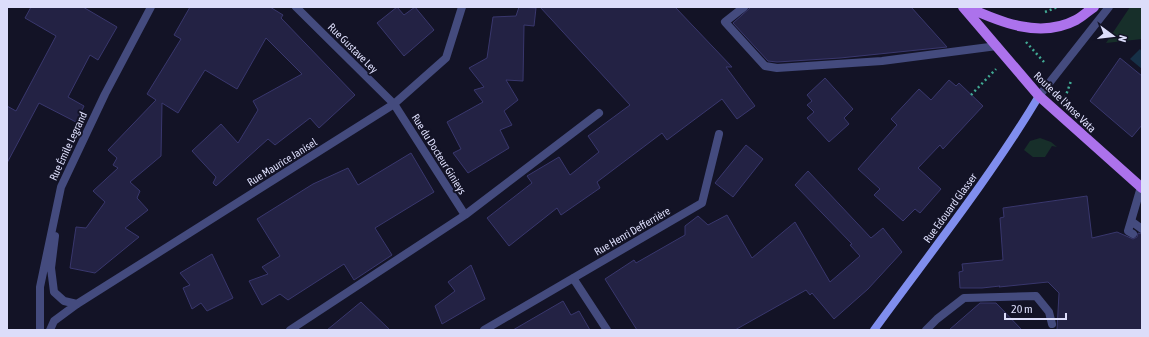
<svg xmlns="http://www.w3.org/2000/svg" width="1149" height="337" font-family="'Asap Condensed',sans-serif">
  <rect width="100%" height="100%" fill="#131326"/>
  <!-- green -->
  <path fill="#172f2a" d="M 1130,7 L 1142,7 L 1142,39 L 1106,43 Z
    M 1040,138 L 1051,142 L 1057,147 L 1052,146 L 1045,157 L 1033,157 L 1024,150 L 1030,141 Z"/>
  <!-- water -->
  <path fill="#163047" d="M 1140,49 L 1142,52 L 1142,69 L 1130,59 Z"/>
  <!-- building -->
  <path fill="#232244" stroke="#39376d" d="M 31,7 L 83,7 L 117,27 L 98,60 L 90,55 L 68,97 L 84,106 L 76,122 L 39,103 L 7,163 L 7,106 L 16,111 L 56,36 L 25,18 Z
    M 190,7 L 270,7 L 283,15 L 281,18 L 355,95 L 319,128 L 310,118 L 275,145 L 268,139 L 216,186 L 213,183 L 216,177 L 192,151 L 221,124 L 238,143 L 258,110 L 253,101 L 302,74 L 266,38 L 237,89 L 205,70 L 178,113 L 162,103 L 161,156 L 130,182 L 140,191 L 137,198 L 148,210 L 125,228 L 139,237 L 95,273 L 70,268 L 76,227 L 86,228 L 105,202 L 93,191 L 118,168 L 113,165 L 117,158 L 108,150 L 156,100 L 147,94 L 181,39 L 174,35 Z
    M 397,7 L 404,15 L 415,7 L 434,30 L 404,56 L 377,23 Z
    M 519,7 L 536,8 L 534,26 L 524,25 L 523,81 L 506,80 L 518,100 L 504,111 L 512,125 L 500,130 L 509,148 L 468,173 L 453,153 L 461,149 L 447,122 L 483,102 L 474,90 L 484,87 L 469,68 L 487,58 L 493,17 L 516,16 Z
    M 540,7 L 675,7 L 732,67 L 726,67 L 755,106 L 737,119 L 722,99 L 667,140 L 662,133 L 597,182 L 600,188 L 561,215 L 557,208 L 509,246 L 487,218 L 532,183 L 527,176 L 559,157 L 570,175 L 599,152 L 588,136 L 630,105 Z
    M 751,7 L 911,7 L 947,47 L 840,58 L 777,62 L 768,61 L 733,23 Z
    M 1120,58 L 1142,76 L 1142,125 L 1132,137 L 1090,101 Z
    M 825,78 L 853,109 L 844,118 L 849,124 L 829,142 L 807,118 L 814,112 L 807,105 L 812,101 L 807,95 Z
    M 949,80 L 956,86 L 959,83 L 983,106 L 943,149 L 940,145 L 918,168 L 941,189 L 920,213 L 915,209 L 903,221 L 874,195 L 880,189 L 858,169 L 897,125 L 891,119 L 919,89 L 931,100 Z
    M 746,145 L 763,159 L 733,197 L 715,183 Z
    M 411,153 L 434,192 L 375,228 L 392,255 L 354,280 L 344,264 L 288,300 L 280,294 L 262,305 L 249,281 L 268,274 L 262,267 L 280,256 L 257,219 L 313,184 L 348,168 L 358,185 Z
    M 808,171 L 871,238 L 883,228 L 902,252 L 868,289 L 834,319 L 812,293 L 810,295 L 806,290 L 735,330 L 637,330 L 605,279 L 634,260 L 636,263 L 685,235 L 685,226 L 698,216 L 708,225 L 727,215 L 752,258 L 795,222 L 830,282 L 860,256 L 850,245 L 852,244 L 795,185 Z
    M 1087,196 L 1092,238 L 1117,232 L 1133,239 L 1137,237 L 1138,233 L 1142,234 L 1142,330 L 1057,330 L 1059,293 L 1048,282 L 999,287 L 1000,286 L 982,288 L 960,288 L 959,272 L 963,271 L 962,264 L 1003,260 L 1000,218 L 1004,217 L 1003,208 Z
    M 212,254 L 233,298 L 207,311 L 201,303 L 192,309 L 183,288 L 190,285 L 180,273 Z
    M 471,265 L 485,299 L 442,324 L 435,306 L 455,291 L 448,282 Z
    M 563,301 L 571,315 L 579,311 L 590,330 L 513,330 Z
    M 361,302 L 390,330 L 327,330 Z
    M 980,303 L 996,303 L 1022,330 L 949,330 Z"/>
  <g fill="none" stroke-linecap="round" stroke-linejoin="round">
    <!-- path -->
    <path stroke="#41aa94" stroke-width="2.5" stroke-dasharray="2 3" stroke-linecap="butt" d="M 1045,12 L 1058,7
      M 1026,42 L 1044,62
      M 971,95 L 996,69
      M 1065,98 L 1071,81"/>
    <!-- service -->
    <path stroke="#444b7e" stroke-width="8" d="M 744,7 L 725,22 L 765,66 L 777,68 L 882,61 L 997,46
      M 1141,187 L 1131,221 L 1142,229
      M 1131,221 L 1128,231 L 1133,234
      M 926,330 L 937,319 L 964,298 L 1036,296 L 1049,312 L 1052,324"/>
    <!-- minor -->
    <path stroke="#444b7e" stroke-width="8" d="M 296,7 L 394,104 L 465,215
      M 55,236 L 51,268 L 54,292 L 64,301 L 77,304
      M 573,278 L 607,330
      M 40,330 L 40,287 L 61,187 L 105,94 L 151,7
      M 50,330 L 54,321 L 77,304 L 394,104 L 446,58 L 462,7
      M 290,330 L 465,215 L 599,113
      M 484,330 L 702,203 L 719,134"/>
    <!-- tertiary -->
    <path stroke="#444b7e" stroke-width="8" d="M 1039,96 L 1109,7"/>
    <!-- secondary -->
    <path stroke="#808eee" stroke-width="8" d="M 874,330 C 930,253 990,178 1039,96"/>
    <!-- primary -->
    <path stroke="#ac72ec" stroke-width="10" d="M 963,7 L 1039,96 L 1142,188
      M 967,7 C 1000,22 1040,39 1076,20 C 1082,17 1088,11 1094,7"/>
  </g>
  <g text-anchor="middle" dominant-baseline="central" stroke-width="4" stroke-linejoin="round" paint-order="stroke">
    <!-- street labels -->
    <g font-size="11" fill="#dcddfa" stroke="#131326">
      <text transform="translate(353 48) rotate(45)">Rue Gustave Ley</text>
      <text transform="translate(1065 102) rotate(44)">Route de l'Anse Vata</text>
      <text transform="translate(68 146) rotate(-65)">Rue Émile Legrand</text>
      <text transform="translate(439 154) rotate(58)">Rue du Docteur Ginieys</text>
      <text transform="translate(282 162) rotate(-32)">Rue Maurice Janisel</text>
      <text transform="translate(950 208) rotate(-54)">Rue Edouard Glasser</text>
      <text transform="translate(632 231) rotate(-30)">Rue Henri Defferrière</text>
    </g>
  </g>
  <!-- border -->
  <rect width="1149" height="337" fill="none" stroke="#dcddfa" stroke-width="16"/>
  <!-- north arrow -->
  <g transform="translate(1113 36) rotate(105)" stroke="#131326" stroke-width="3" paint-order="stroke">
  <path d="M0-3L7 15L0 10L-7 15Z" fill="#dcddfa"/>
  <text y="-6" font-size="11" font-weight="bold" text-anchor="middle" fill="#dcddfa">N</text>
  </g>
  <!-- scale -->
  <path d="M1005 313v6h61v-6" fill="none" stroke="#dcddfa" stroke-width="2"/>
  <text x="1011" y="313" font-size="12" fill="#dcddfa" stroke="#131326" stroke-width="3" paint-order="stroke">20 m</text>
</svg>
